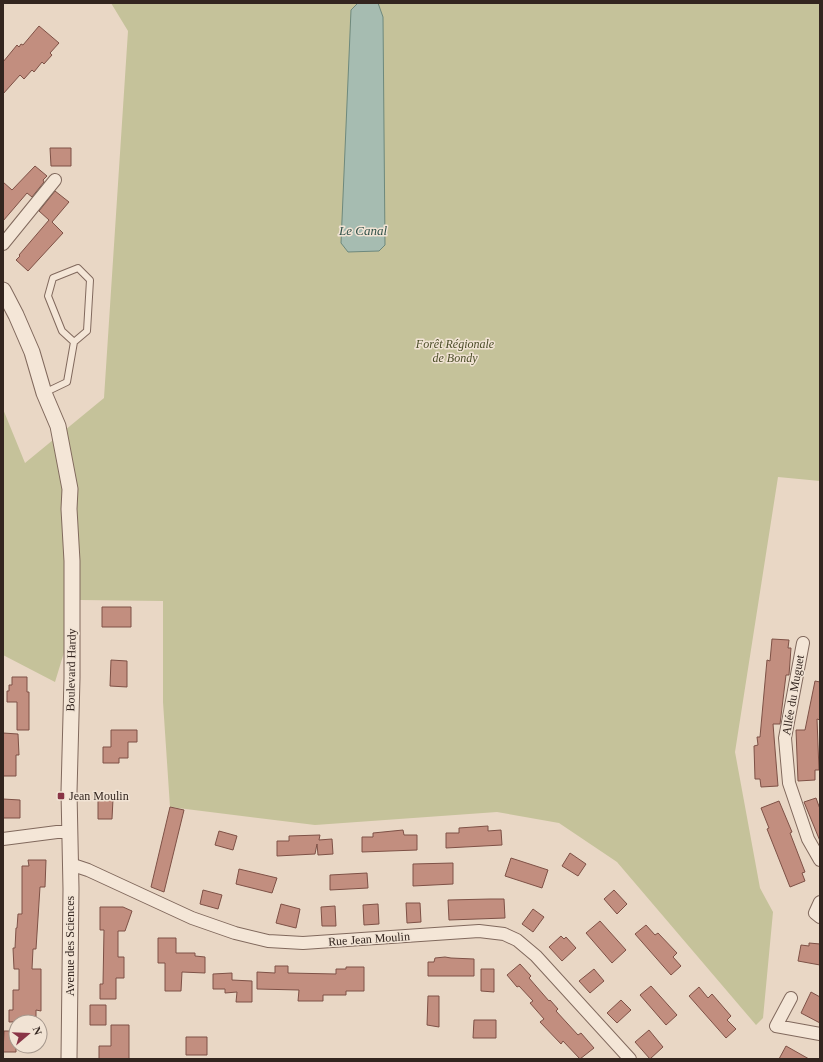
<svg xmlns="http://www.w3.org/2000/svg" width="823" height="1062" font-family="'Times New Roman',serif">
  <rect width="100%" height="100%" fill="#e9d7c5"/>
  <!-- green -->
  <path fill="#c5c29a" d="M 111,3 L 820,3 L 820,481 L 778,477 L 735,752 L 760,888 L 773,912 L 763,1018 L 756,1025 L 617,862 L 559,823 L 497,812 L 315,825 L 170,807 L 163,702 L 163,601 L 80,600 L 55,682 L 3,655 L 3,409 L 25,463 L 104,398 L 128,31 Z"/>
  <!-- water -->
  <path fill="#a6bcb1" stroke="#6e897d" d="M 358,3 L 378,3 L 383,17 L 385,245 L 379,251 L 348,252 L 341,243 L 351,10 Z"/>
  <!-- building -->
  <path fill="#c28e7f" stroke="#7e5146" d="M 39,26 L 59,43 L 50,53 L 52,55 L 44,64 L 42,62 L 34,72 L 32,70 L 24,79 L 20,75 L 3,94 L 3,62 L 17,45 L 19,47 L 21,44 L 23,45 Z
    M 50,148 L 71,148 L 71,166 L 51,166 Z
    M 35,166 L 47,176 L 43,180 L 44,182 L 32,197 L 27,193 L 3,221 L 3,182 L 12,190 Z
    M 55,191 L 69,202 L 52,222 L 63,233 L 28,271 L 16,260 L 20,256 L 19,255 L 49,220 L 39,211 Z
    M 102,607 L 131,607 L 131,627 L 102,627 Z
    M 772,639 L 789,640 L 788,648 L 791,648 L 789,675 L 786,675 L 780,724 L 773,724 L 778,786 L 761,787 L 760,779 L 755,779 L 754,746 L 758,745 L 757,737 L 760,737 L 767,660 L 770,661 Z
    M 111,660 L 127,661 L 127,687 L 110,686 Z
    M 12,677 L 27,677 L 27,692 L 29,692 L 29,730 L 17,730 L 17,702 L 7,702 L 7,691 L 9,691 L 9,685 L 12,685 Z
    M 815,681 L 820,682 L 820,720 L 817,719 L 819,770 L 815,770 L 815,780 L 798,781 L 796,730 L 805,730 Z
    M 111,730 L 137,730 L 137,742 L 128,742 L 128,758 L 119,758 L 119,763 L 103,763 L 103,747 L 111,747 Z
    M 3,733 L 18,734 L 19,755 L 16,755 L 16,776 L 3,776 Z
    M 816,798 L 820,809 L 820,841 L 804,802 Z
    M 3,799 L 20,800 L 20,818 L 3,818 Z
    M 98,799 L 113,799 L 112,819 L 98,819 Z
    M 779,801 L 792,832 L 790,833 L 805,872 L 802,873 L 805,881 L 790,887 L 767,829 L 769,828 L 761,808 Z
    M 170,807 L 184,810 L 164,892 L 151,887 Z
    M 488,826 L 488,831 L 501,830 L 502,845 L 446,848 L 446,833 L 459,833 L 459,828 Z
    M 403,830 L 404,835 L 417,835 L 417,850 L 362,852 L 362,837 L 373,837 L 373,833 Z
    M 219,831 L 237,836 L 233,850 L 215,845 Z
    M 320,835 L 319,840 L 332,839 L 333,854 L 318,855 L 317,844 L 315,854 L 277,856 L 277,841 L 289,841 L 289,836 Z
    M 570,853 L 586,864 L 578,876 L 562,866 Z
    M 511,858 L 548,870 L 542,888 L 505,876 Z
    M 28,860 L 46,860 L 45,887 L 40,887 L 36,949 L 33,949 L 32,969 L 41,969 L 41,1011 L 36,1010 L 36,1021 L 9,1022 L 9,1010 L 13,1010 L 13,990 L 19,990 L 19,969 L 14,969 L 13,948 L 15,948 L 16,928 L 17,928 L 18,914 L 22,914 L 22,866 L 29,866 Z
    M 453,863 L 453,884 L 413,886 L 413,864 Z
    M 239,869 L 277,878 L 272,893 L 236,884 Z
    M 367,873 L 368,888 L 330,890 L 330,875 Z
    M 203,890 L 222,895 L 218,909 L 200,904 Z
    M 614,890 L 627,904 L 617,914 L 604,899 Z
    M 490,899 L 504,899 L 505,918 L 449,920 L 448,900 Z
    M 406,903 L 420,903 L 421,922 L 407,923 Z
    M 281,904 L 300,909 L 296,928 L 276,923 Z
    M 378,904 L 379,924 L 364,925 L 363,905 Z
    M 335,906 L 336,926 L 322,926 L 321,907 Z
    M 100,907 L 123,907 L 132,911 L 125,931 L 118,931 L 118,957 L 124,957 L 124,978 L 116,978 L 116,999 L 100,999 L 100,984 L 103,984 L 104,930 L 100,930 Z
    M 533,909 L 544,917 L 533,932 L 522,924 Z
    M 600,921 L 626,950 L 612,963 L 586,933 Z
    M 646,925 L 655,935 L 658,933 L 677,953 L 673,957 L 681,966 L 671,975 L 635,934 Z
    M 561,936 L 564,939 L 566,937 L 576,948 L 562,961 L 549,947 Z
    M 158,938 L 176,938 L 176,953 L 195,953 L 195,956 L 205,957 L 205,973 L 182,972 L 181,991 L 165,991 L 165,963 L 158,963 Z
    M 809,943 L 820,944 L 820,965 L 798,961 L 801,945 L 809,946 Z
    M 445,957 L 451,958 L 474,959 L 474,976 L 428,976 L 428,962 L 434,962 L 435,958 Z
    M 520,964 L 531,976 L 529,978 L 549,1001 L 550,1000 L 558,1009 L 556,1011 L 578,1035 L 581,1033 L 594,1048 L 580,1059 L 563,1041 L 561,1044 L 540,1022 L 544,1019 L 530,1003 L 533,1001 L 519,986 L 517,987 L 507,975 Z
    M 275,966 L 288,966 L 288,973 L 336,974 L 336,969 L 346,969 L 346,967 L 364,967 L 364,991 L 346,991 L 346,995 L 323,995 L 323,1001 L 298,1001 L 299,990 L 257,989 L 257,972 L 275,973 Z
    M 481,969 L 494,969 L 494,992 L 481,991 Z
    M 594,969 L 604,981 L 590,993 L 579,981 Z
    M 232,973 L 232,980 L 252,981 L 252,1002 L 236,1002 L 237,992 L 225,993 L 225,989 L 213,989 L 213,974 Z
    M 651,986 L 677,1015 L 666,1025 L 640,995 Z
    M 699,987 L 708,998 L 712,994 L 731,1016 L 727,1020 L 736,1029 L 726,1038 L 689,996 Z
    M 811,992 L 820,997 L 820,1023 L 801,1013 Z
    M 428,996 L 439,996 L 439,1027 L 427,1025 Z
    M 621,1000 L 631,1010 L 617,1023 L 607,1013 Z
    M 90,1005 L 106,1005 L 106,1025 L 90,1025 Z
    M 474,1020 L 496,1020 L 496,1038 L 473,1038 Z
    M 111,1025 L 129,1025 L 129,1059 L 99,1059 L 99,1046 L 111,1046 Z
    M 649,1030 L 663,1047 L 650,1059 L 635,1042 Z
    M 4,1031 L 16,1031 L 16,1052 L 3,1052 Z
    M 186,1037 L 207,1037 L 207,1055 L 186,1055 Z
    M 786,1046 L 809,1059 L 779,1059 Z"/>
  <g fill="none" stroke-linecap="round" stroke-linejoin="round">
    <defs>
      <path id="service" d="M 44,393 L 67,382 L 74,342 L 87,331 L 90,280 L 78,268 L 53,278 L 48,296 L 62,331 L 74,342"/>
      <path id="minor" d="M 3,244 L 55,180
        M 803,643 L 785,738 L 789,783 L 808,839 L 820,860
        M 3,839 L 57,832 L 69,832
        M 70,864 L 88,870 L 192,918 L 235,933 L 268,941 L 303,943 L 479,931 L 504,934 L 517,940 L 536,956 L 630,1059
        M 820,902 L 815,913 L 820,917
        M 791,998 L 776,1026 L 820,1034"/>
      <path id="tertiary" d="M 3,290 L 16,315 L 32,352 L 44,393 L 58,426 L 70,489 L 69,509 L 72,561 L 72,678 L 69,792 L 71,889 L 69,1059"/>
    </defs>
    <!-- service casing -->
    <use href="#service" stroke="#81695d" stroke-width="8"/>
    <!-- minor casing -->
    <use href="#minor" stroke="#81695d" stroke-width="14"/>
    <!-- tertiary casing -->
    <use href="#tertiary" stroke="#81695d" stroke-width="17"/>
    <!-- service -->
    <use href="#service" stroke="#f4e6d7" stroke-width="6"/>
    <!-- minor -->
    <use href="#minor" stroke="#f4e6d7" stroke-width="12"/>
    <!-- tertiary -->
    <use href="#tertiary" stroke="#f4e6d7" stroke-width="15"/>
  </g>
  <!-- markers -->
  <rect fill="#893446" stroke="#f1e3d4" stroke-width="1.5" x="57" y="792" width="8" height="8" rx="2"/>
  <g text-anchor="middle" dominant-baseline="central" stroke-width="3" stroke-linejoin="round" paint-order="stroke">
    <!-- park labels -->
    <g font-size="12" font-style="italic" fill="#4b4d28" stroke="#f1e3d4">
      <text x="455" y="344">Forêt Régionale<tspan x="455" dy="14">de Bondy</tspan></text>
    </g>
    <!-- street labels -->
    <g font-size="12" fill="#33251f" stroke="#f1e3d4">
      <text transform="translate(71 670) rotate(-89)">Boulevard Hardy</text>
      <text transform="translate(793 695) rotate(-80)">Allée du Muguet</text>
      <text transform="translate(369 939) rotate(-4)">Rue Jean Moulin</text>
      <text transform="translate(70 946) rotate(-90)">Avenue des Sciences</text>
    </g>
    <!-- poi labels -->
    <g font-size="12" fill="#33251f" stroke="#f1e3d4" text-anchor="start">
      <text x="69" y="796">Jean Moulin</text>
    </g>
    <!-- water labels -->
    <g font-size="13" font-style="italic" fill="#305149" stroke="#f1e3d4">
      <text x="363" y="230">Le Canal</text>
    </g>
  </g>
  <!-- border -->
  <rect width="823" height="1062" fill="none" stroke="#33251f" stroke-width="8"/>
  <!-- north arrow -->
  <g transform="translate(28 1034) rotate(71)"><circle r="19" fill="#f1e3d4" stroke="#a5978c"/>
  <path d="M0-3L7 15L0 10L-7 15Z" fill="#893446"/>
  <text y="-6" font-size="11" font-weight="bold" text-anchor="middle" fill="#33251f">N</text>
  </g>
</svg>
